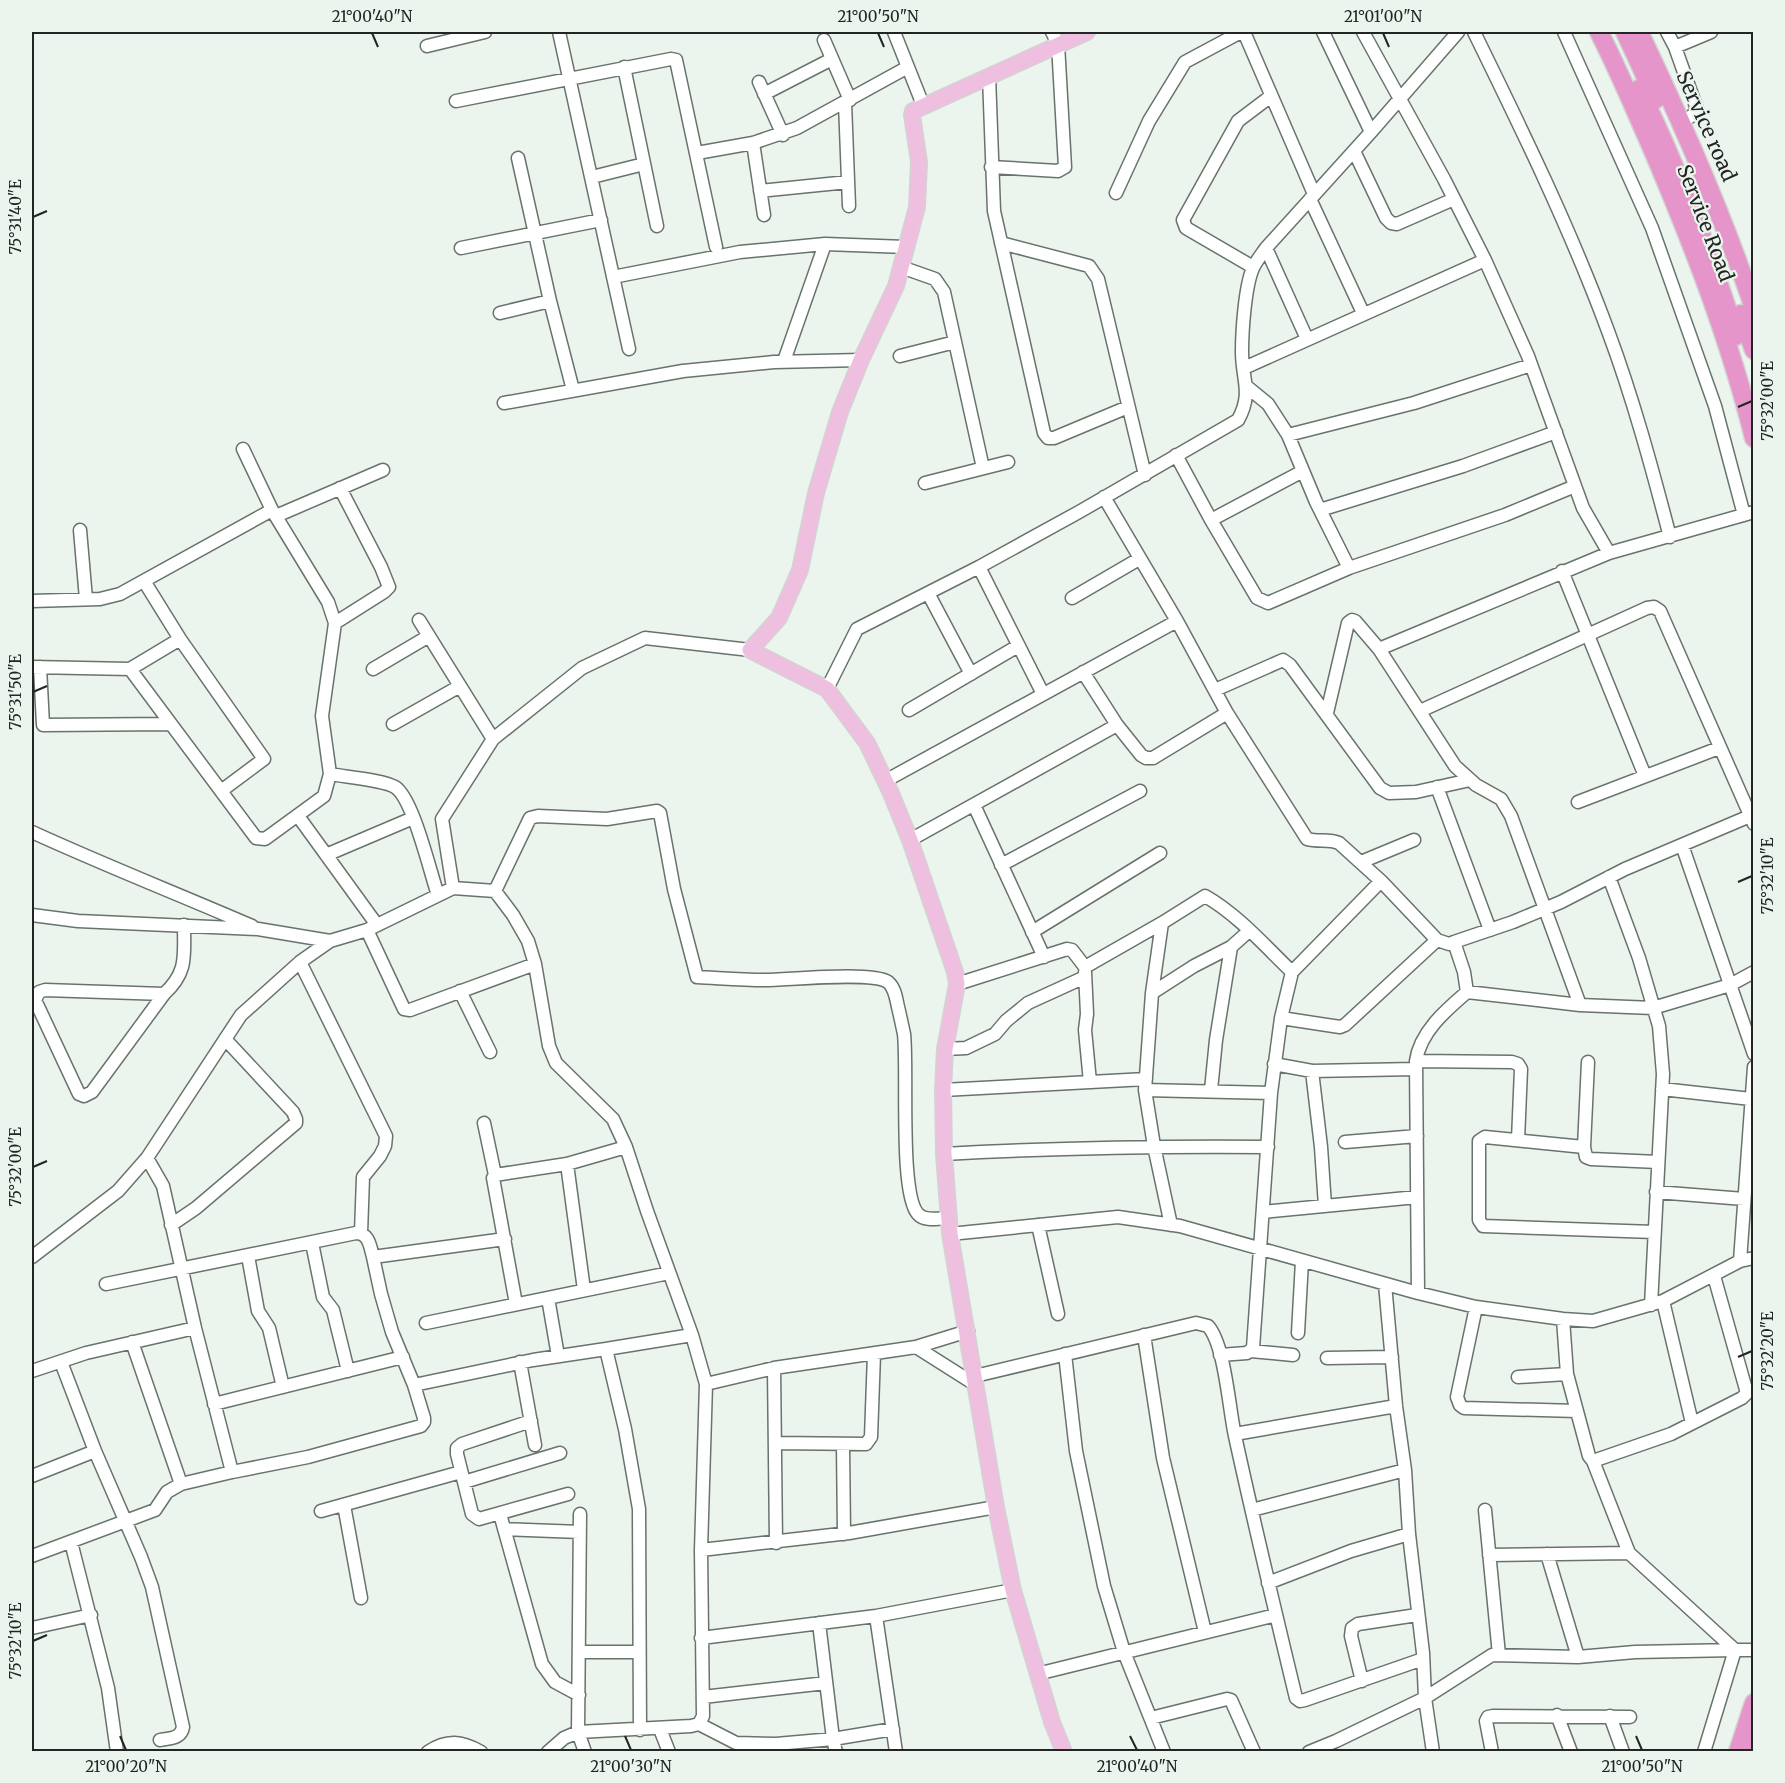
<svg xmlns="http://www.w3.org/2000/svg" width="1785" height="1783" font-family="Merriweather,serif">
  <rect width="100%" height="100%" fill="#ebf5ed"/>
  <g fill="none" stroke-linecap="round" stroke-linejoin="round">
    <defs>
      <path id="minor" d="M 559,32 L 629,349
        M 894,32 L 923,105
        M 1244,32 L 1314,194
        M 1323,32 L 1371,132
        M 1363,32 L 1444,179 L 1485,260 L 1528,356 L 1583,508 L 1609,553
        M 1474,32 C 1522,130 1570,228 1608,331 C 1633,398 1652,468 1670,537
        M 1564,32 L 1652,228 L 1715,406 L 1744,515
        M 1667,32 L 1675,47 L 1697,109 L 1693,115 L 1682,122
        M 824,40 L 850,100
        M 427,46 L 485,32
        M 1675,47 L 1711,32
        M 624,67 L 657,226
        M 989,76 L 994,211 L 1044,433 L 1048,438 L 1054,438 L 1128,407
        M 759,82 L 783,135
        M 764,94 L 832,59
        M 456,101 L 671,59 L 676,60 L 716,247
        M 845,103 L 849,206
        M 753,143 L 764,215
        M 1354,151 L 1386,218 L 1391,223 L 1397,224 L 1454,199
        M 697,153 L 753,143 L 797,128 L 908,67
        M 518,158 L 550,301 L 573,390
        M 991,167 L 1058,171 L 1065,167 L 1058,44 L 1052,32
        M 592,177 L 644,164
        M 760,191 L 848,182
        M 1116,193 L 1149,121 L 1185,62 L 1241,32
        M 1310,199 L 1363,313
        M 1001,243 L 1089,266 L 1098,279 L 1145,475
        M 461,248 L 601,220
        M 1266,248 L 1307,339
        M 901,267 L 935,279 L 944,292 L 983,468
        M 1253,267 L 1186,228 L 1183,220 L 1238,121 L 1271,96
        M 613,277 L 740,252 L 825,244 L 906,247
        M 500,313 L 550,301
        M 900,356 L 955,342
        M 784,361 L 825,244
        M 1244,368 L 1485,260
        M 1246,386 L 1268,404 L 1288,435 L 1316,502 L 1349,568
        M 504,403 L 683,371 L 774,362 L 861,360
        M 1288,435 L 1414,403 L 1531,365
        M 1176,455 L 1211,520 L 1257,598 L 1268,603 L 1349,568 L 1505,515 L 1575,486
        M 925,483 L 1008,462
        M 1104,497 L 1177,621 L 1227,713 L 1307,839 C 1318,842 1329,839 1339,843 L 1381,881 L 1437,940 L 1449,944 L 1454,942
        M 1320,510 L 1463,466 L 1556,432
        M 276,516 L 383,470
        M 1211,520 L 1303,471
        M 80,530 L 86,599
        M 979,567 L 1043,694
        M 1562,571 L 1645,776
        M 144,581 L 180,639 L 264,759 L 221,791
        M 928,593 L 971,674
        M 1072,598 L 1139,559
        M 32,601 L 100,599 L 120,594 L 272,510
        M 419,620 L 493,739
        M 335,623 L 384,592 L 389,587 L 381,567 L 340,488
        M 1379,649 L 1455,766 L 1476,785 L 1501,799 L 1511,816 L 1580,1005
        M 32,667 L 130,669 L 180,639
        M 40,667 L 43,725 L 171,724
        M 130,669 L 256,838 L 265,839 L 324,796 L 330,774 L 322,716 L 335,623 L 328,602 L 272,510 L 243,449
        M 373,669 L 429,636
        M 1083,672 L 1117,725
        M 827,689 L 857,629 L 979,567 L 1079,512 L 1238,420 C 1253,393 1242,380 1242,352 C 1242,331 1245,286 1253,268 C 1256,261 1262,254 1266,248 L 1371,132 L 1458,32
        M 1215,690 L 1283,660 L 1290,665 L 1380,788 L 1389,793 L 1416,792 L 1470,780
        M 909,710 L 1018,646
        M 1420,711 L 1647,608 L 1654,607 L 1660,611 L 1754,824
        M 1327,713 L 1348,623 L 1352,620 L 1355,621 L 1379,649 L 1609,553 L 1754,512
        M 393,724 L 460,686
        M 330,774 C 346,777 383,780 395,787 C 413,798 430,872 438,895
        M 885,781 L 1177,621
        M 1437,787 L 1490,930
        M 1578,802 L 1719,748
        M 974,805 L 1044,957
        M 298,816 L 377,925
        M 32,832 C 104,865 178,894 252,926
        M 910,840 L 1117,725 L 1141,755 L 1146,758 L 1153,758 L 1227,713
        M 1682,845 L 1754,1054
        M 326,855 L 413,818
        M 1361,862 L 1414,840
        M 1001,865 L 1140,791
        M 1609,877 L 1639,958 L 1659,1026 L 1663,1074 L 1651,1305
        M 453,888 L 495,891 L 513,915 L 528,941 L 535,964 L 549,1046 L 556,1063 L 613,1119 L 626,1147 L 647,1211 L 692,1335 L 706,1384 L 701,1550 L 703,1716 L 699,1724 L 691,1726 L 578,1732 L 564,1738 L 548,1752
        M 495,891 L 530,818 L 538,816 L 607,819 L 657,811 L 660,813 L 674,889 L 697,977 C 719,978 742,980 765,980 C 788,980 872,971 888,982 C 895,988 896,998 898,1007 C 900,1015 902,1025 904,1034 C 908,1068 899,1194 918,1214 C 925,1222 939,1218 948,1218
        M 32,915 L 78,921 L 258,929 L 330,941
        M 367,930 L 404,1009 L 410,1010 L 535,964
        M 1032,932 L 1160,853
        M 300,962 L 386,1136 L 385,1146 L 380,1156 L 363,1177 L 361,1233
        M 1085,972 L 1087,1014 L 1085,1030 L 1090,1082
        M 957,984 L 1067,949 L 1072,950 L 1085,967 L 1162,923
        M 460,991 L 490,1052
        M 1467,992 L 1580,1005 L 1653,1008 L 1730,985 L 1754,972
        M 1152,993 L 1194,966 L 1231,947
        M 164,994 L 45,990 L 39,992 L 35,1000 L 79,1094 L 84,1096 L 92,1092 L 164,994 C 188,972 184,956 184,925
        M 1281,1018 L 1340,1027 L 1345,1025 L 1437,940
        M 945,1049 L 966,1048 L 995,1034 L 1006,1021 L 1028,1003 L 1085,977
        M 1416,1061 L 1512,1062 L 1518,1064 L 1521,1069 L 1518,1140
        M 1274,1064 L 1312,1071 L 1415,1069
        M 1312,1071 L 1321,1147 L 1325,1206
        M 1662,1089 L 1751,1099
        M 943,1090 L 1146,1079
        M 1145,1090 L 1271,1093
        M 1211,1090 L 1216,1040 L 1231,947 L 1249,931
        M 484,1123 L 495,1175
        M 1345,1142 L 1417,1136
        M 1584,1147 L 1588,1062
        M 944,1154 C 1052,1148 1160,1146 1268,1147
        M 147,1158 L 163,1186 L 195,1328 L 232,1472
        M 567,1164 L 626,1147
        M 1656,1192 L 1744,1199
        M 1263,1212 L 1417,1197
        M 171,1225 L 196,1208 L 296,1123 L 296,1119 L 293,1112 L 225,1039
        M 1038,1225 L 1058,1314
        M 1171,1225 L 1154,1146 L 1145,1090 L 1152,993 L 1162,923 L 1205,896 C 1237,914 1265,946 1292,972
        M 1654,1232 L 1483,1226 L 1479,1220 L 1479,1141 L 1485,1137 L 1584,1147 L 1586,1157 L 1591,1159 L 1658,1162
        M 950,1234 L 1118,1217 L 1180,1226 L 1418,1293 L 1476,1307 L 1563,1319 L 1593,1321 L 1663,1301 L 1740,1261 L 1754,1258
        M 312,1243 L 323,1297 L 333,1310 L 348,1371
        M 248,1256 L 258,1311 L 269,1328 L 283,1387
        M 32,1257 L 118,1191 L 147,1158 L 241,1015 L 300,962 L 330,941 L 367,930 L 453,888 L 442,819 L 493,739 L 582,668 L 645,638 L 750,650
        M 373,1257 L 381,1294 L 392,1332 L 414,1385
        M 1740,1261 L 1754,1067
        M 106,1284 L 356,1233 C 369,1233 370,1246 373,1257 L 505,1239
        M 1385,1284 L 1396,1406 L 1405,1470 L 1409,1534 L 1423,1653 L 1425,1698 L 1433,1752
        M 1418,1293 L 1416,1061 C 1420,1032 1446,1010 1467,992 L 1464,972 L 1454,942 L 1513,922 L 1561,902 L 1625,869 L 1750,816
        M 548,1298 L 558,1356
        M 1663,1301 L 1692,1423
        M 516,1304 L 493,1178 L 495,1175 L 567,1164 L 584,1290
        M 1476,1307 L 1457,1397 L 1460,1405 L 1464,1408 L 1577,1411
        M 1563,1319 L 1567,1374 L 1589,1456 L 1593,1461
        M 426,1323 L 669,1273
        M 1298,1333 L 1302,1261
        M 1144,1335 L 1163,1458 L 1205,1632
        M 132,1342 L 181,1484
        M 916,1347 L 976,1385
        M 606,1349 L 692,1335
        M 1251,1351 L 1293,1355
        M 1065,1354 L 1076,1451 L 1104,1586 L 1124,1652 L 1164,1752
        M 1220,1355 L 1247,1353 L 1253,1348 L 1271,1093 L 1281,1018 L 1292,972 L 1381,881
        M 1327,1358 L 1392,1357
        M 61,1362 L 95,1451 L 141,1557 L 152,1587 L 183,1727 C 181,1739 170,1738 160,1740
        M 520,1362 L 535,1445
        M 774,1368 L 776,1543
        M 32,1371 L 86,1353 L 195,1328
        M 975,1376 L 1196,1323 L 1208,1326 C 1225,1345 1229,1409 1235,1436 C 1254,1523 1275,1611 1296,1698 L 1300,1701 L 1305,1700 L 1423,1659
        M 1518,1377 L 1567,1374
        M 706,1384 L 774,1368 L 916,1347 L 968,1331
        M 214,1404 L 403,1357
        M 531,1421 L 462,1444 L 457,1448 L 457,1454 L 472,1514 L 479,1519 L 568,1494
        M 1235,1434 L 1396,1406
        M 775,1443 L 866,1444 L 871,1437 L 874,1354
        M 843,1445 L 844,1534
        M 32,1476 L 95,1451
        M 464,1482 L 560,1453
        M 344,1505 L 361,1598
        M 1252,1510 L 1405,1470
        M 1485,1510 L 1499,1655
        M 321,1511 L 461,1472
        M 500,1514 L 542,1664 L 555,1682 L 579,1695
        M 580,1514 L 578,1732 L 585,1752
        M 504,1529 L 580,1532
        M 71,1542 L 108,1688 L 117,1752
        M 701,1550 L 849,1533 L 996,1507
        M 1629,1553 L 1593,1461 L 1671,1434 L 1742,1398 L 1747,1393 L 1714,1276
        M 1547,1554 L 1578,1657
        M 1489,1555 L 1629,1553 L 1735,1650
        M 32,1556 L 155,1510 L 167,1492 L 181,1484 L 232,1472 L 308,1457 L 421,1426 L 424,1422 L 424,1418 L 414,1385 L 533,1360 L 606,1349 L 625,1429 L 639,1509 L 640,1730
        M 1268,1583 L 1351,1551 L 1409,1534
        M 876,1616 L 896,1752
        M 819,1623 L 833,1739 L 893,1729
        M 32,1628 L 91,1615
        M 701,1638 L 876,1616 L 1013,1590
        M 579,1652 L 639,1652
        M 1037,1674 L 1276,1615
        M 1362,1681 L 1351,1636 L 1352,1628 L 1358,1624 L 1417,1615
        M 703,1697 L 826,1683
        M 1557,1715 L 1571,1752
        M 1610,1716 L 1623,1752
        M 1151,1718 L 1227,1699 L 1231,1700 L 1254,1752
        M 699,1724 L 736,1743 L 776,1744 L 833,1739 L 836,1752
        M 660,1729 L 669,1752
        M 428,1752 C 447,1739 462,1741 481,1752
        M 1309,1752 L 1336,1741 L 1425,1698 L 1492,1655 L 1578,1657 L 1635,1652 L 1735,1650
        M 1492,1752 L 1486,1721 L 1488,1717 L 1493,1716 L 1630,1717
        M 1704,1752 L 1735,1650 L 1754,1650"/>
      <path id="major" d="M 1064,1752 L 1052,1722 L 1013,1590 L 996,1507 L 950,1234 L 944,1154 L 943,1090 L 945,1049 L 957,984 L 955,972 L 910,840 L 890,791 L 867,743 L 827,689 L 750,650 L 779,618 L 800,570 L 816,493 L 840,412 L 861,360 L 896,286 L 917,207 L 919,162 L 912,115 L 913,111 L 1087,32"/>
      <path id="highway" d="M 1599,32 C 1619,71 1636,112 1654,153 C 1693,245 1730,340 1754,438
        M 1625,32 L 1656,99
        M 1639,32 C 1682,122 1722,213 1754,308
        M 1639,89 C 1678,168 1709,252 1736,336
        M 1741,314 L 1754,350
        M 1738,1752 L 1754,1703
        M 1751,1752 L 1754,1746"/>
    </defs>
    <!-- minor casing -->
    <use href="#minor" stroke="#69726b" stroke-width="15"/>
    <!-- major casing -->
    <use href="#major" stroke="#d3d3d3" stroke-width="18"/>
    <!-- highway casing -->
    <use href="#highway" stroke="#d3d3d3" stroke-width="21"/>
    <!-- minor -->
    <use href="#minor" stroke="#fff" stroke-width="12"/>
    <!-- major -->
    <use href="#major" stroke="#efbfdf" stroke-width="15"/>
    <!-- highway -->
    <use href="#highway" stroke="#e595c9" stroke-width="18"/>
  </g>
  <!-- ticks -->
  <path fill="none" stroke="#222523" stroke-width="2" d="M 372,33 L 378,47M 878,33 L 884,47M 1383,33 L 1389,47M 33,217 L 47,211M 1738,407 L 1752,401M 33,692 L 47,686M 1738,882 L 1752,876M 33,1167 L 47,1161M 1738,1357 L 1752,1351M 33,1641 L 47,1635M 120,1736 L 126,1750M 625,1736 L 631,1750M 1130,1736 L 1137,1750M 1636,1736 L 1642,1750"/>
  <g text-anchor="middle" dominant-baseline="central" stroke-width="4.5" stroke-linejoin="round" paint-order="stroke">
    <!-- street labels -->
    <g font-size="20" fill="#222523" stroke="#ebf5ed">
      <text transform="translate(1707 126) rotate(66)">Service road</text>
      <text transform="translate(1706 223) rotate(69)">Service Road</text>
    </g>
  </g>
  <!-- border -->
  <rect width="1785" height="1783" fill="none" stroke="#ebf5ed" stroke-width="66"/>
  <rect x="33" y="33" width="1719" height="1717" fill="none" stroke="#222523" stroke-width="2"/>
  <g font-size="15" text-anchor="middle" fill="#222523">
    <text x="372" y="22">21°00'40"N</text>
    <text x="878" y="22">21°00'50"N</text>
    <text x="1383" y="22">21°01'00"N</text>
    <text transform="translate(16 217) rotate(-90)" y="5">75°31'40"E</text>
    <text transform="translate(1768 401) rotate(-90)" y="5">75°32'00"E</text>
    <text transform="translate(16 692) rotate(-90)" y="5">75°31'50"E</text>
    <text transform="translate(1768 876) rotate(-90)" y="5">75°32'10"E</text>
    <text transform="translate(16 1167) rotate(-90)" y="5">75°32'00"E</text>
    <text transform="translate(1768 1351) rotate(-90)" y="5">75°32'20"E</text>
    <text transform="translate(16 1641) rotate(-90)" y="5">75°32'10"E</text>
    <text x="126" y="1772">21°00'20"N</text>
    <text x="631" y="1772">21°00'30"N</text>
    <text x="1137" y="1772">21°00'40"N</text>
    <text x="1642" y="1772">21°00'50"N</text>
  </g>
</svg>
